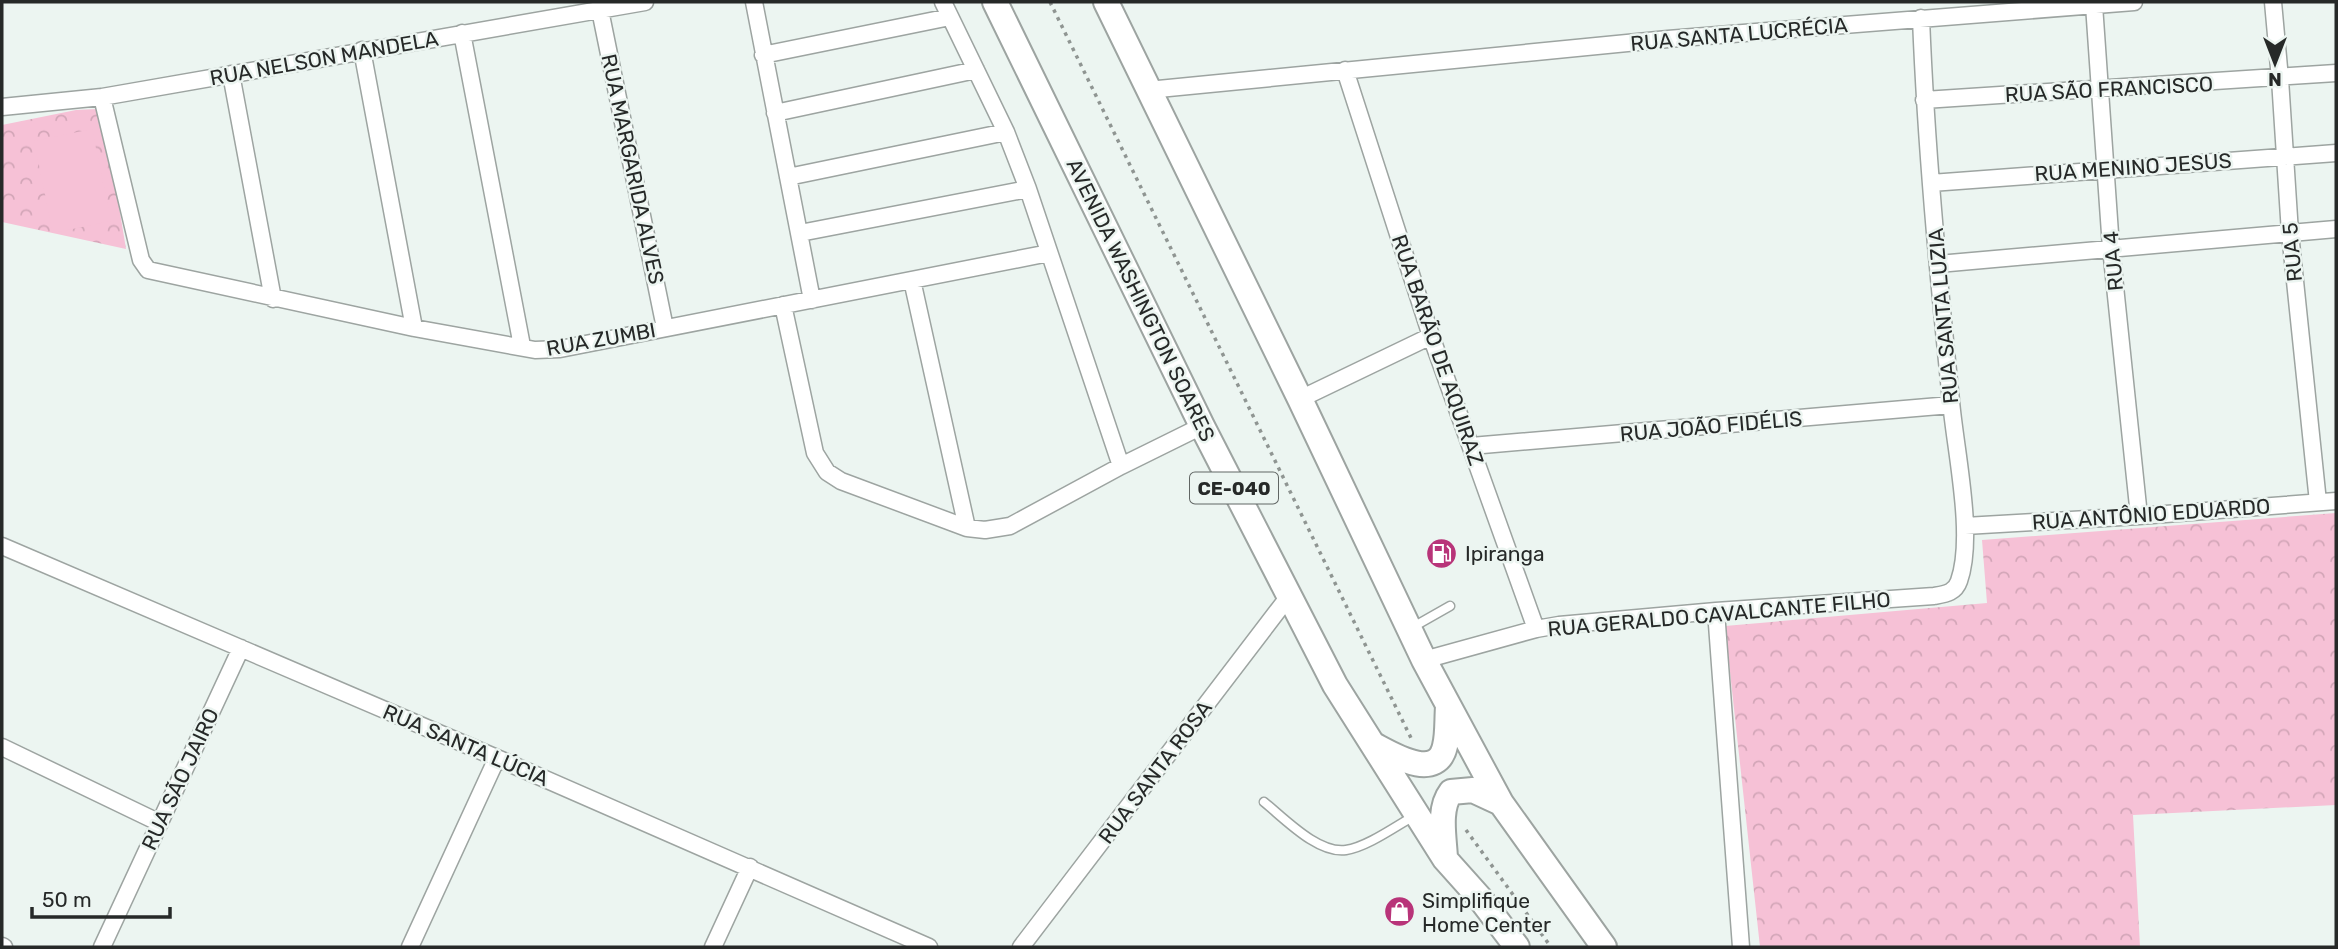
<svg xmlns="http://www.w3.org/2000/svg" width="2338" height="949" font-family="Rubik,sans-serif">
  <defs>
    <pattern id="forest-crowns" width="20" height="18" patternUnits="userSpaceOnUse" patternTransform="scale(1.75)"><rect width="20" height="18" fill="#f6c1d6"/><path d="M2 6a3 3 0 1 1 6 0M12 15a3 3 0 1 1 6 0" fill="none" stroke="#d3a6b8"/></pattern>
  </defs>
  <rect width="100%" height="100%" fill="#ecf5f1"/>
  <!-- forest -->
  <path fill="url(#forest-crowns)" d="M 97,109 L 104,116 L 126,249 L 2,222 L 2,125 L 76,110 Z
    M 2336,513 L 2336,805 L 2133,815 L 2140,947 L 1760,947 L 1725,626 L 1987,603 L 1982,540 Z"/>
  <!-- garden -->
  <path fill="#f6c1d6" d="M 92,129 L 111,221 L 53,233 L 34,141 Z"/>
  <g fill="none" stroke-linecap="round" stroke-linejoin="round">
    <defs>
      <path id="service" d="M 1413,627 L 1450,606
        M 1264,802 C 1285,819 1318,854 1346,850 C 1367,847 1396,826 1414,816"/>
      <path id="minor" d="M 754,2 L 812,300
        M 943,2 L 1006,132 L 1028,189 L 1121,466
        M 2273,2 L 2280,79 L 2290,233 L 2318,502
        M 2094,5 L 2111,248 L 2139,516
        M 600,10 L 665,328
        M 462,33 L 522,346
        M 362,50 L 414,328
        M 763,55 L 950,17
        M 1345,70 L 1431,336 L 1536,629
        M 231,74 L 273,299
        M 1148,90 L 1668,39 L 2134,2
        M 102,97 L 141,260 L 148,270 L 414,328 L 535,350 L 560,349 L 1049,253
        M 1924,100 L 2336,73
        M 2,107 L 102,97 L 645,2
        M 775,113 L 976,70
        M 788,177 L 1006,132
        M 1931,183 L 2336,153
        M 800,233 L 1028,189
        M 1938,264 L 2336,229
        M 912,280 L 967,528
        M 783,305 L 815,453 L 827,472 L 841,481 L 967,528 L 985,530 L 1010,526 L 1121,466 L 1202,426
        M 1300,399 L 1431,336
        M 1471,446 L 1951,405
        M 1965,526 L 2139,516 L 2336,501
        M 2,546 L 497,758 L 929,947
        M 1716,611 L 1741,947
        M 1424,660 L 1536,629 L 1559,625 L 1716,611 L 1934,596 C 1945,594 1955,593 1959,581 C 1975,536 1955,449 1951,401 C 1938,273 1926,146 1921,18
        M 2,747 L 160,823
        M 2,946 L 4,947
        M 102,947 L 241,648
        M 410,947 L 497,758
        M 713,947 L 750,867
        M 1021,947 L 1289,596"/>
      <path id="trunk" d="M 995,2 L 1202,426 L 1335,685 L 1445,859 L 1479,897 L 1517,947
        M 1106,2 L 1300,399 L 1424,660 L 1501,803 L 1604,947
        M 1374,745 C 1393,755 1437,782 1445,746 C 1448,734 1447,719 1448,707
        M 1445,858 C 1444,837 1438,809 1451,792 L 1473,790 L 1501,803"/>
    </defs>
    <!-- service casing -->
    <use href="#service" stroke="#9da4a1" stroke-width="11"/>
    <!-- minor casing -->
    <use href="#minor" stroke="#9da4a1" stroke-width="19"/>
    <!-- trunk casing -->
    <use href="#trunk" stroke="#9da4a1" stroke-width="28"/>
    <!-- path -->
    <path stroke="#8f9592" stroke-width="3.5" stroke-dasharray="3.5 5" stroke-linecap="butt" d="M 1050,2 L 1412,740
      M 1466,830 L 1551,947"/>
    <!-- service -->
    <use href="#service" stroke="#fff" stroke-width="8"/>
    <!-- minor -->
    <use href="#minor" stroke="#fff" stroke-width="16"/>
    <!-- trunk -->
    <use href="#trunk" stroke="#fff" stroke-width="24"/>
  </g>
  <!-- icons -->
  <defs>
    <symbol id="fuel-disc" viewBox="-11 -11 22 22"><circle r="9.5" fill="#b83479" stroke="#ecf5f1"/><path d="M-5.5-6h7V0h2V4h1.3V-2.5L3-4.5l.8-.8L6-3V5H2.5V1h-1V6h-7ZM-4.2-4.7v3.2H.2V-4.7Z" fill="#fff"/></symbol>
    <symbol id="shop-disc" viewBox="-11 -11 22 22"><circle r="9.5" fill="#b83479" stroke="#ecf5f1"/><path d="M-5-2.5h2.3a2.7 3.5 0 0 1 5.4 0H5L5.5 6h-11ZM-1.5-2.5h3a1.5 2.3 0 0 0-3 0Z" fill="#fff"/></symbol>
  </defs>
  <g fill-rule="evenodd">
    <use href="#fuel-disc" x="1424" y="536" width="35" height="35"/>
    <use href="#shop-disc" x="1382" y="894" width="35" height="35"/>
  </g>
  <g text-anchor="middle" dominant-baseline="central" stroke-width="5" stroke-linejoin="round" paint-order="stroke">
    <!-- shield labels -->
    <rect fill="#ecf5f1" stroke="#616664" stroke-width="2" x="1190" y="472.5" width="88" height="31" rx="5"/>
    <g font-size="19" font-weight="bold" fill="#262928">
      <text x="1234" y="488">CE-040</text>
    </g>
    <!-- street labels -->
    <g font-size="21" fill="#262928" stroke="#ecf5f1">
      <text transform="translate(1739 34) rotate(-5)">RUA SANTA LUCRÉCIA</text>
      <text transform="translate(324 58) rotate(-10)">RUA NELSON MANDELA</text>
      <text transform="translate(2109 89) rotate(-3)">RUA SÃO FRANCISCO</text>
      <text transform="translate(2133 167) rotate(-4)">RUA MENINO JESUS</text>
      <text transform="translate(633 169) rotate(78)">RUA MARGARIDA ALVES</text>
      <text transform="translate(2292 252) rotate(-95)">RUA 5</text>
      <text transform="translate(2113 261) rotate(-95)">RUA 4</text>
      <text transform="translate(1141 300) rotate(64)">AVENIDA WASHINGTON SOARES</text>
      <text transform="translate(1943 316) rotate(-95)">RUA SANTA LUZIA</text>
      <text transform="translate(601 339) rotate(-10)">RUA ZUMBI</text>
      <text transform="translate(1438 350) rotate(71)">RUA BARÃO DE AQUIRAZ</text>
      <text transform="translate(1711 426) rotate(-5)">RUA JOÃO FIDÉLIS</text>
      <text transform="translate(2151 514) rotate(-4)">RUA ANTÔNIO EDUARDO</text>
      <text transform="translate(1719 614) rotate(-5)">RUA GERALDO CAVALCANTE FILHO</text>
      <text transform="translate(466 745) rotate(23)">RUA SANTA LÚCIA</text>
      <text transform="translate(1155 772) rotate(-53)">RUA SANTA ROSA</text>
      <text transform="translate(180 779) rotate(-65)">RUA SÃO JAIRO</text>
    </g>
    <!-- poi labels -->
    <g font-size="21" fill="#262928" stroke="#ecf5f1" text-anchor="start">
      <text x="1465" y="553">Ipiranga</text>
      <text x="1422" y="900">Simplifique<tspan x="1422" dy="24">Home Center</tspan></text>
    </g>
  </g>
  <!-- border -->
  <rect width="2338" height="949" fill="none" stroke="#262928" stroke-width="7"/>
  <!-- north arrow -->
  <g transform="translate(2275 63) rotate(180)" stroke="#ecf5f1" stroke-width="5" paint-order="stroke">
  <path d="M0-5L12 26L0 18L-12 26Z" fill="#262928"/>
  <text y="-10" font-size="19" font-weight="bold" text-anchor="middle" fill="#262928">N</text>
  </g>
  <!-- scale -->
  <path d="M32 907v10h138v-10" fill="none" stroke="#262928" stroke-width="3.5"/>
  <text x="42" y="907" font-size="21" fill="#262928" stroke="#ecf5f1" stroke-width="5" paint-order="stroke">50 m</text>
</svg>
